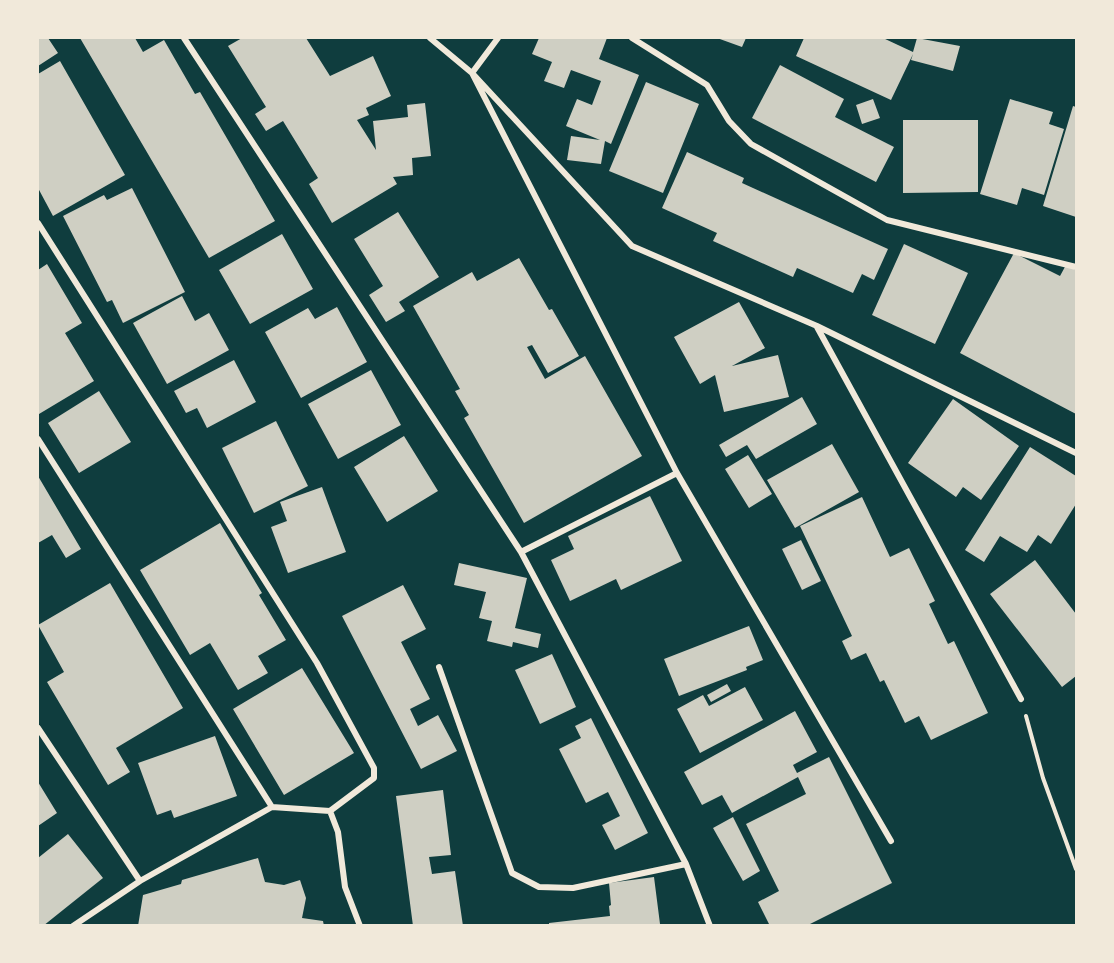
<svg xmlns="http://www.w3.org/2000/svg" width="1114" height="963" font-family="'Times New Roman',serif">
  <rect width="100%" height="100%" fill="#0f3d3e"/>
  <!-- building -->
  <path fill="#cfcfc3" d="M 38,38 L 48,38 L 58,53 L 38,66 Z
    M 80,38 L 135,38 L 143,52 L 164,40 L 195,94 L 200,92 L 275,221 L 209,258 Z
    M 242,38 L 306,38 L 330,76 L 373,56 L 391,96 L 366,108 L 369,115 L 357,120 L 376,150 L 373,121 L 408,117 L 407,105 L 425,103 L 431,156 L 412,158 L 413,175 L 393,177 L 397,184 L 332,223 L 309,184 L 318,178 L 283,121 L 266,131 L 255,114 L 266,107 L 228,46 Z
    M 539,38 L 607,38 L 599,59 L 639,75 L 611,144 L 605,141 L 601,164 L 567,160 L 571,136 L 600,140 L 566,126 L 577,99 L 592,105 L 601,81 L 571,70 L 564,88 L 544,81 L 552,62 L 532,54 Z
    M 717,38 L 746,38 L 742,47 Z
    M 804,38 L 883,38 L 913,52 L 917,38 L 960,46 L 953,71 L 911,60 L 913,54 L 891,100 L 796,56 Z
    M 60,61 L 125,175 L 53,216 L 38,188 L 38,74 Z
    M 780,65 L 844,99 L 835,117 L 894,147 L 876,182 L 752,118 Z
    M 646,82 L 699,104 L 663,193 L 609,171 Z
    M 873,99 L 880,118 L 862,124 L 856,105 Z
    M 1010,99 L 1053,112 L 1049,124 L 1064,129 L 1044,195 L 1022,188 L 1017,205 L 980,194 Z
    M 1073,106 L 1076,107 L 1076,217 L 1043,206 Z
    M 903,120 L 978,120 L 978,192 L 903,193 Z
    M 687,152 L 744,178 L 742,183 L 888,249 L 874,280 L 862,274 L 853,293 L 797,268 L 793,277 L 713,241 L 717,233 L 662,208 Z
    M 132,188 L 185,292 L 123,323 L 112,300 L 107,302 L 63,216 L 104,195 L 107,200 Z
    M 398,212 L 439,277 L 399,302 L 405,311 L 386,322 L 369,295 L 383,286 L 354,239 Z
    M 282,234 L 313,289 L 250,324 L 219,270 Z
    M 904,244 L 968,273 L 935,344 L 872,315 Z
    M 1014,253 L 1060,276 L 1066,265 L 1076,270 L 1076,414 L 960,353 Z
    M 519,258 L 549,310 L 552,309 L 579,356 L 548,373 L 532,345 L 527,347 L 545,379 L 585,356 L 642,456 L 524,523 L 464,418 L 469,415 L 455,391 L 460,389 L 413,306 L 472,272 L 477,281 Z
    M 47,264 L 82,323 L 65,333 L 94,381 L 39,414 L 38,411 L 38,270 Z
    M 182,296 L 195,321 L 209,313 L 229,350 L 167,384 L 133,323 Z
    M 739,302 L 765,348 L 732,366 L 778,355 L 789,397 L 724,412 L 715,375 L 700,384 L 674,337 Z
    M 337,307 L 367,362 L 301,398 L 265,332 L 308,308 L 315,319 Z
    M 234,360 L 256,402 L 207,428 L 197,408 L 186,413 L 174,391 Z
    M 371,370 L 401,425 L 338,459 L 308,404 Z
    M 99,391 L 131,442 L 79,473 L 48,423 Z
    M 802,397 L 817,424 L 756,459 L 747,445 L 726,457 L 719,445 Z
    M 953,399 L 1019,446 L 981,500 L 963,487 L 956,497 L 908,463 Z
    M 276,421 L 308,486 L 254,513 L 222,448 Z
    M 404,436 L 438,491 L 387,522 L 354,467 Z
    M 832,444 L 859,492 L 795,528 L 767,480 Z
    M 1030,447 L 1076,476 L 1076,504 L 1051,544 L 1038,535 L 1027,552 L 1000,536 L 984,562 L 965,550 Z
    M 748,455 L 772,494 L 749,508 L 725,469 Z
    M 38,476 L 81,549 L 66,558 L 52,535 L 38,543 Z
    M 322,487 L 346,552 L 288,573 L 271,527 L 287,521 L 280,502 Z
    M 650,496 L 682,561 L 621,590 L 616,579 L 570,601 L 551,560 L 574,549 L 568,536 Z
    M 862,497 L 890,557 L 909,548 L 935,601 L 929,604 L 948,644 L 954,641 L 988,713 L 931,740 L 919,716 L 905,723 L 884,680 L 880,682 L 866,653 L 851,660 L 842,641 L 852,636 L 800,526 Z
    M 220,523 L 262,593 L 259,595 L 286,640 L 258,656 L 268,673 L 238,690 L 210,643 L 190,655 L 140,570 Z
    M 801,540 L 821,581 L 802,590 L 782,549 Z
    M 1035,560 L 1076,614 L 1076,676 L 1062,687 L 990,594 Z
    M 459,563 L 527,578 L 515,628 L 541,634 L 538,648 L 513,642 L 512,647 L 487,641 L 492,621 L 479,618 L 486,592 L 454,585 Z
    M 110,583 L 183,708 L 116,748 L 130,772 L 108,785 L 47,682 L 64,672 L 38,625 Z
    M 403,585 L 426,629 L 401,642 L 430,699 L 410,709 L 418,726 L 438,715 L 457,751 L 421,769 L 342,616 Z
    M 749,626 L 763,660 L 746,667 L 747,670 L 679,696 L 664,659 Z
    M 552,654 L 576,707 L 540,724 L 515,670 Z
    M 302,668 L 354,753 L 284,795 L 233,709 Z
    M 727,684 L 731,691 L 711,702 L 707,695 Z
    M 745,687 L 763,720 L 700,753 L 677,709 L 703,695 L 709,706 Z
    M 795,711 L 817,752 L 793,765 L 797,773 L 829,757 L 892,883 L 806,926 L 770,926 L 758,902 L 779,891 L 746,824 L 806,794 L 798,777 L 732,813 L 722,795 L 702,805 L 684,772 Z
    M 591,718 L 648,833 L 615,850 L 602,825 L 620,816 L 608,792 L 586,803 L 559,749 L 581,738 L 575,726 Z
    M 215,736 L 237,796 L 174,818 L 171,810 L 157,815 L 138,763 Z
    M 38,782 L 57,813 L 38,826 Z
    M 443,790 L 451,855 L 429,857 L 432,874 L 455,871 L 463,926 L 413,926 L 396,796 Z
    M 733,817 L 760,871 L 743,881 L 713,828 Z
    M 68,834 L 103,878 L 43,926 L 38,926 L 38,858 Z
    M 258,858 L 265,882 L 284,885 L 300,880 L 306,898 L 302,918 L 323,921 L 324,926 L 138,926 L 143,895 L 181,884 L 182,880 Z
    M 654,877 L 660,924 L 549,926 L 549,923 L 610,916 L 609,906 L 611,905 L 609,883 Z"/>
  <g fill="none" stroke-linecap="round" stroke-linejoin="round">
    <!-- path -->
    <path stroke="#f1e9da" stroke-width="4" d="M 1026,716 L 1043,778 L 1076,869"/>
    <!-- minor -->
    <path stroke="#f1e9da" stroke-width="6" d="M 184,38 L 521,552 L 686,864 L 710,926
      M 430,38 L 472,73 L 677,473 L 891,841
      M 498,38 L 472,73 L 632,246 L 817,326 L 1076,453
      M 632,38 L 707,85 L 729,121 L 751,144 L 887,220 L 1076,267
      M 38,223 L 317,663 L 374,768 L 374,778 L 330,811 L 272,807 L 140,881 L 73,926
      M 817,327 L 1021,699
      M 38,439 L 272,807
      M 521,552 L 677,473
      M 439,667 L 512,873 L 539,887 L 573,888 L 686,864
      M 38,728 L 140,881
      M 330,811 L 338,832 L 345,887 L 360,926"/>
  </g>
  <!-- border -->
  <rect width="1114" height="963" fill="none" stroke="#f1e9da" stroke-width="78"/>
</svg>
